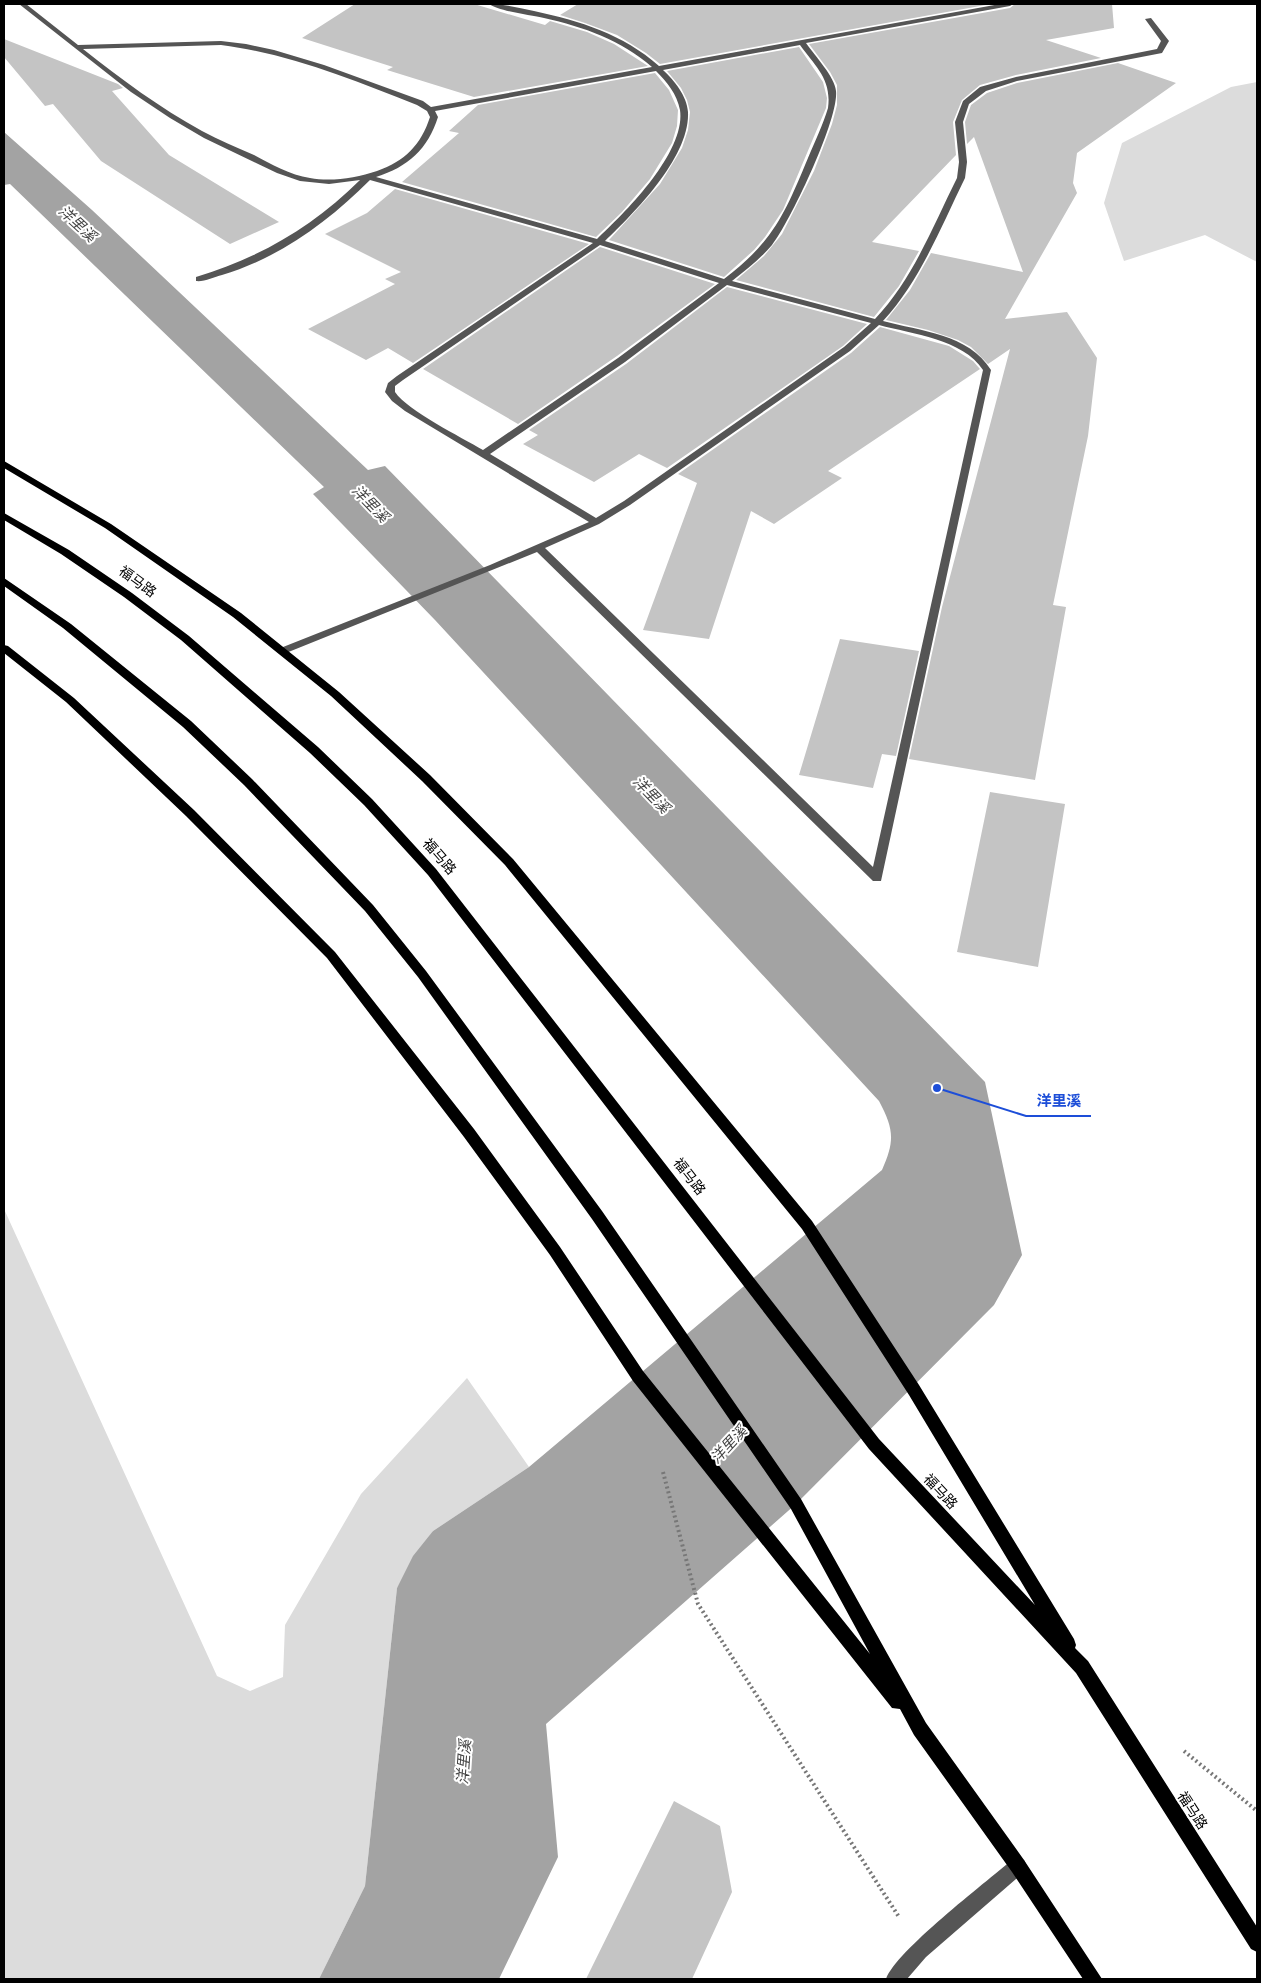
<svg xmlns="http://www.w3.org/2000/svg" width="1261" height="1983" font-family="'Golos Text','Noto Sans SC',sans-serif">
  <rect width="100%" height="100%" fill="#fff"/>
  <!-- green -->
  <path fill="#dcdcdc" d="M 1257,82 L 1257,262 L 1205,235 L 1124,261 L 1104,203 L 1122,143 L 1231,87 Z
    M 4,1209 L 217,1676 L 250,1691 L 283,1677 L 285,1625 L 361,1494 L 467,1378 L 529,1467 L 433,1531 L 397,1588 L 365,1886 L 319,1979 L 4,1979 Z"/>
  <!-- water -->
  <path fill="#a3a3a3" d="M 4,132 L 92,210 L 368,470 L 385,466 L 985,1082 L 1022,1255 L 994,1305 L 796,1504 L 546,1724 L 558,1857 L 499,1979 L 319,1979 L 365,1886 L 397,1588 L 413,1556 L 433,1531 L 529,1467 L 882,1170 C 895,1141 894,1129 879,1101 L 435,620 L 313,494 L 324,487 L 10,184 L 4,185 Z"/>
  <!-- building -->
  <path fill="#c4c4c4" d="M 355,4 L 474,4 L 545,25 L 550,21 L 587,32 L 614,44 L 648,66 L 474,97 L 387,70 L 393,67 L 302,38 Z
    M 578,4 L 991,4 L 660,64 L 646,53 L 617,35 L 585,23 L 560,15 Z
    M 1015,4 L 1112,4 L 1114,28 L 1046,40 L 1101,58 L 1016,75 L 980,85 L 962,100 L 953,122 L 956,155 L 872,242 L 919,251 L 899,286 L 874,317 L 736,280 L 764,256 L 782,234 L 814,171 L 832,124 L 837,105 L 837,85 L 830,72 L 809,44 L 1010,8 Z
    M 4,39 L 118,84 L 123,88 L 112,91 L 169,155 L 279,222 L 230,244 L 101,161 L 53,104 L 45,106 L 4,57 Z
    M 799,47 L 823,82 L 827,98 L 826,108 L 783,210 L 765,237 L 754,250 L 724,277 L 609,240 L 660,184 L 682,148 L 688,130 L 690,112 L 687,100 L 681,88 L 667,71 Z
    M 1118,63 L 1176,83 L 1077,153 L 1073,183 L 1077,193 L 1005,319 L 1067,312 L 1097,358 L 1088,436 L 1053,605 L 1066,607 L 1035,780 L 909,759 L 942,607 L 1010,349 L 988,364 L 971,347 L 958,340 L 928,330 L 886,320 L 910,290 L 931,253 L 1023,272 L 974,137 L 967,144 L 965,122 L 971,105 L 987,93 L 1017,83 Z
    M 655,73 L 669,90 L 678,110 L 677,126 L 672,143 L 650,179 L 622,212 L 596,237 L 402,182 L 459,133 L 449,131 L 478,105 Z
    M 395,189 L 589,244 L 413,363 L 388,348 L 366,360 L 308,329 L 395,284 L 385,279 L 401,272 L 325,234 L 367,213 Z
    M 600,247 L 715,284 L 617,356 L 518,424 L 423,369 Z
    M 727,287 L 867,324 L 843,346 L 667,468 L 639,454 L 594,482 L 523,444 L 538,435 L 529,430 L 626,364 Z
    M 880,327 L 949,346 L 973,361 L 980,369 L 828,471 L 842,478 L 774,524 L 751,511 L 709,639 L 643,630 L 697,483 L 678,474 L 851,353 Z
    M 840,639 L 919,651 L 896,756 L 882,754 L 873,788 L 799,775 Z
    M 990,792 L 1065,804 L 1038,967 L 957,952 Z
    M 674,1801 L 720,1826 L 732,1892 L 692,1979 L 586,1979 Z"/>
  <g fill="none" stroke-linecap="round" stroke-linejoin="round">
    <!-- path -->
    <path stroke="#777" stroke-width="4" stroke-dasharray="2 3" stroke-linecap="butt" d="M 663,1472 L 698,1604 L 899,1917
      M 1184,1751 L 1257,1811"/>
    <!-- minor -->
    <path fill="#555" fill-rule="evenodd" d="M 19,4 L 26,4 L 78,45 L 221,41 L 246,44 L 274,50 L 324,65 L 423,101 L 431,107 L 652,67 C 621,40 584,27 544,18 C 531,15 498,11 489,4 C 504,4 519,8 534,11 C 580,21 623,34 659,66 L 1000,4 L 1013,4 L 1010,6 L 806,43 C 815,56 835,77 836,91 C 839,119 790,222 772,245 C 760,259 746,270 732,281 L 875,319 C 913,279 933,226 957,178 L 959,162 L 955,122 L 963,101 L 980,87 L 1016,77 L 1157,49 L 1161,41 L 1145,19 L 1151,18 L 1169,41 L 1162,53 L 1017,81 L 986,91 L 969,104 L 963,122 L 967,162 L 965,178 C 941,227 920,281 883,321 C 920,331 969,334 991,370 L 881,881 L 873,881 L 537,552 L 286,653 L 278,653 L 277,651 L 278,649 L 490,565 L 589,522 L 405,411 L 392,401 L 385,392 L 388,383 L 397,376 L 593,243 L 370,180 C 328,222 279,258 222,275 C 214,277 204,282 196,281 L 196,277 C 259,258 313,227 360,180 L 329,184 L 300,181 L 277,173 L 204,138 L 170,118 L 131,92 ZM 221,45 C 290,54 353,80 417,105 L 427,111 L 430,117 C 421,145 405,161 377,171 C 356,178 331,182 310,178 C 290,175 271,164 254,155 C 236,147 219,140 202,131 C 160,108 121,79 83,49 ZM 800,45 C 815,66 832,79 828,108 C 823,125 815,141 808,158 C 785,213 774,241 724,279 L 605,241 C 635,212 690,157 688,112 C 687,96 674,80 663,70 ZM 656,71 C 667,82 677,94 680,110 C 686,152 626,212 597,239 L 376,177 C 408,167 428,149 438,117 L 435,111 ZM 600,245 L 719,283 L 618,358 L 483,450 C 461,437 408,411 395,392 L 395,386 L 403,380 ZM 727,285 L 871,323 L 844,347 L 624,501 L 596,518 L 490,454 L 625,362 ZM 879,325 C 912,334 963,339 983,370 L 873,867 L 545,548 L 599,524 L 630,505 L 850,351 Z
      M 1018,1857 L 1024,1860 L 1027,1866 L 1024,1872 L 926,1957 L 907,1979 L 886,1979 C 896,1951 985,1883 1012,1860 Z"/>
    <!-- major -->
    <path fill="#000" fill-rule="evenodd" d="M 4,461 L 111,524 L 241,613 L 339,692 L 430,775 L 513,859 L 812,1221 L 919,1385 L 1074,1639 L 1076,1645 L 1075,1648 L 1088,1661 L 1257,1927 L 1257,1952 L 1251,1949 L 1076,1673 L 869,1449 L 428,875 L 364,805 L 310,753 L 181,640 L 124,597 L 61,554 L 4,520 L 4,513 L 69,550 L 132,593 L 189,636 L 318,747 L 372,799 L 436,869 L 879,1439 L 1035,1605 L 909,1395 L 802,1229 L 505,865 L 422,781 L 331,696 L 233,617 L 105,528 L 4,468 Z
      M 4,578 L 71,624 L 191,721 L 252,779 L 373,905 L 426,971 L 602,1211 L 801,1499 L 926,1723 L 1024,1860 L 1102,1979 L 1083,1979 L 1012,1872 L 914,1735 L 900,1709 L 892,1708 L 633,1381 L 550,1255 L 464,1137 L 327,958 L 186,816 L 66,702 L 4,653 L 4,645 L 8,646 L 74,698 L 194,810 L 335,952 L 474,1129 L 560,1247 L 643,1371 L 870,1654 L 791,1509 L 592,1219 L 418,977 L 365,911 L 244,785 L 183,727 L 63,628 L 4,586 Z"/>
  </g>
  <g text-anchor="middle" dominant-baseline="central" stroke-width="4" stroke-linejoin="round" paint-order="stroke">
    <!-- street labels -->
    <g font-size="14" fill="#000" stroke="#fff">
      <text transform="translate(138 581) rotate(36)">福马路</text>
      <text transform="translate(440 856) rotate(49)">福马路</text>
      <text transform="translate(690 1176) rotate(52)">福马路</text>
      <text transform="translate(941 1491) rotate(47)">福马路</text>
      <text transform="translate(1193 1810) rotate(57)">福马路</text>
    </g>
    <!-- water labels -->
    <g font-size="15" font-style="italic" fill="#444" stroke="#fff">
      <text transform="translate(78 223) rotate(43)">洋里溪</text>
      <text transform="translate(371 503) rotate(46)">洋里溪</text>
      <text transform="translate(652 794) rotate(46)">洋里溪</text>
      <text transform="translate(728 1444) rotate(-47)">洋里溪</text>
      <text transform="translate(463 1762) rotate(-86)">洋里溪</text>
    </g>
  </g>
  <!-- callouts -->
  <path fill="none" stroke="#1d4ed8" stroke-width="2" d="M937 1088L1026 1116H1091"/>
  <circle fill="#1d4ed8" stroke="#fff" stroke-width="2" cx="937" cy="1088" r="5"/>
  <g font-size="15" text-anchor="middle" font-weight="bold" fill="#1d4ed8" stroke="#fff" stroke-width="4" stroke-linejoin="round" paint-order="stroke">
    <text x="1059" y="1106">洋里溪</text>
  </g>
  <!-- border -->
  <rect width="1261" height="1983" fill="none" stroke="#000000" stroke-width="10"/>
</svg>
